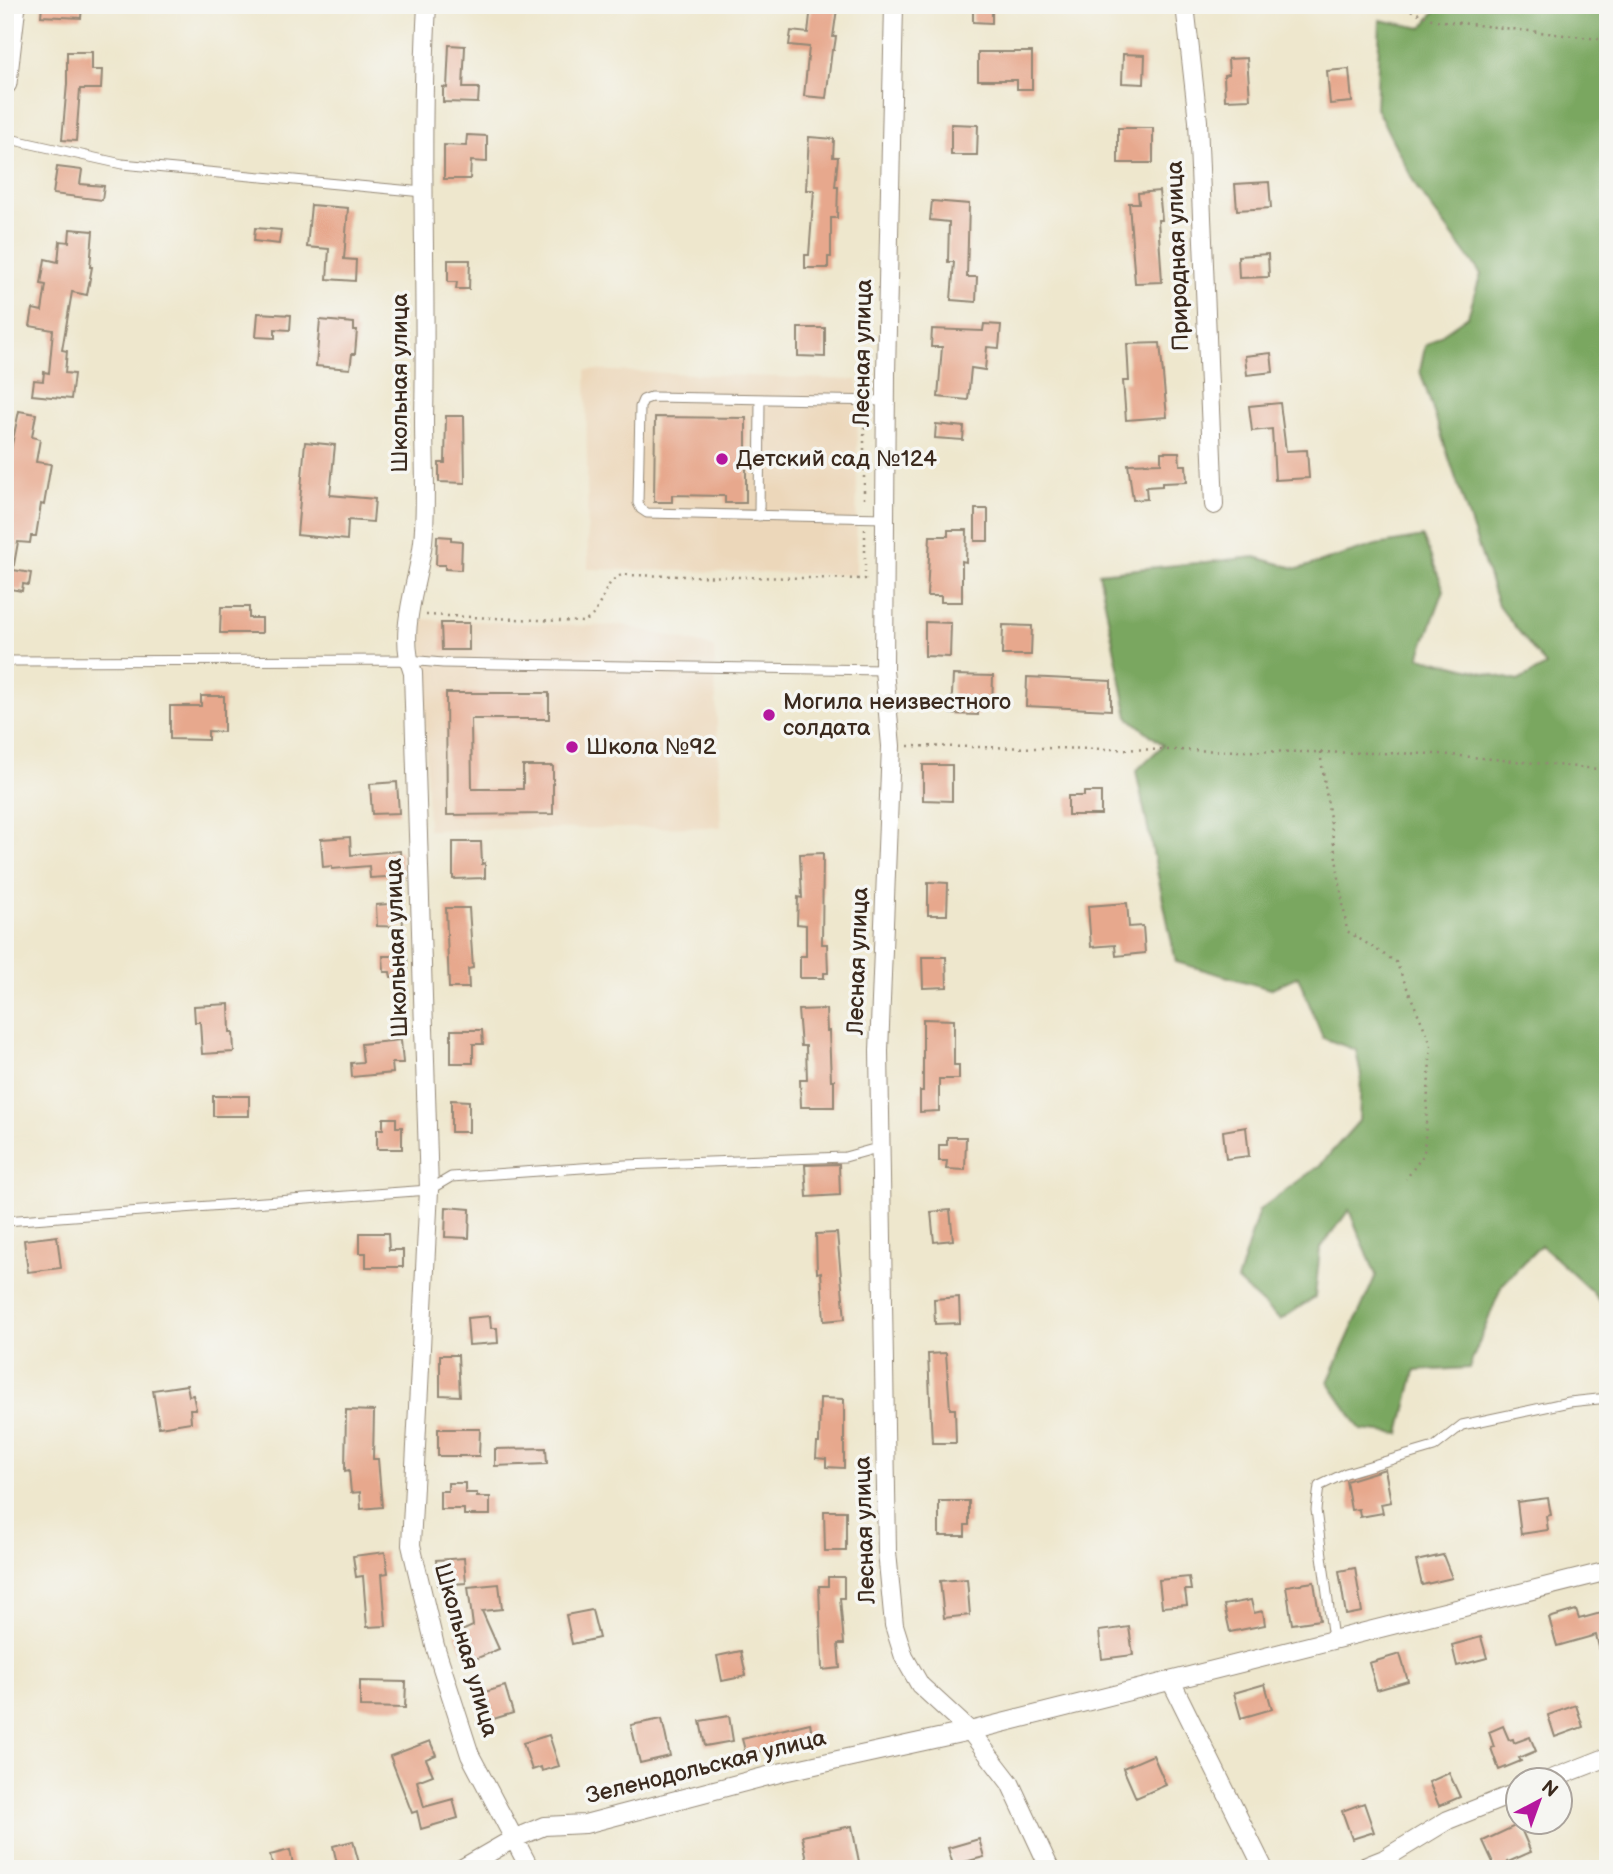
<svg xmlns="http://www.w3.org/2000/svg" width="1613" height="1874" font-family="'Balsamiq Sans',sans-serif">
  <rect width="100%" height="100%" fill="#f6f6f2"/>
  <filter id="ink" filterUnits="userSpaceOnUse"><feTurbulence type="fractalNoise" baseFrequency=".0143" numOctaves="2"/><feDisplacementMap in="SourceGraphic" scale="14" xChannelSelector="R" yChannelSelector="G"/><feConvolveMatrix kernelMatrix="1 2 1 2 8 2 1 2 1" color-interpolation-filters="sRGB"/></filter>
  <filter id="wash" filterUnits="userSpaceOnUse"><feTurbulence type="fractalNoise" baseFrequency=".00686" numOctaves="4" result="noise"/><feDisplacementMap in="SourceGraphic" scale="28" xChannelSelector="R" yChannelSelector="G"/><feGaussianBlur stdDeviation="1.57" result="paint"/><feColorMatrix in="noise" values="0 0 0 0 0 0 0 0 0 0 0 0 0 0 0 0 0 1.4 0 .05"/><feComposite in="paint" operator="in"/></filter>
  <g filter="url(#wash)">
    <rect width="100%" height="100%" fill="#eee7cd"/>
    <!-- built -->
    <path fill="#ecd7ba" d="M 586,370 L 858,380 L 856,575 L 588,569 Z
      M 422,619 L 588,626 L 623,625 L 714,647 L 721,827 L 428,830 Z"/>
    <!-- forest -->
    <path fill="#7aa760" stroke="#5a683f" stroke-width="2" d="M 1440,5 L 1608,5 L 1608,1311 L 1591,1291 L 1541,1245 L 1502,1285 L 1469,1368 L 1415,1371 L 1400,1434 L 1361,1430 L 1328,1382 L 1376,1275 L 1349,1210 L 1320,1249 L 1315,1297 L 1280,1320 L 1237,1281 L 1259,1210 L 1320,1165 L 1359,1121 L 1361,1076 L 1356,1050 L 1323,1038 L 1298,976 L 1270,989 L 1176,962 L 1136,771 L 1163,745 L 1128,717 L 1099,573 L 1255,557 L 1298,569 L 1376,545 L 1423,537 L 1444,590 L 1419,657 L 1518,681 L 1546,666 L 1498,605 L 1420,371 L 1425,346 L 1468,316 L 1481,274 L 1417,188 L 1376,108 L 1380,20 L 1422,28 Z"/>
    <g id="blocks">
      <!-- building -->
      <path fill="#e7a88d" d="M 42,5 L 82,5 L 81,18 L 41,16 Z
        M 973,5 L 992,5 L 992,23 L 973,22 Z
        M 811,6 L 837,9 L 833,37 L 836,37 L 834,50 L 832,50 L 826,98 L 804,96 L 809,47 L 789,45 L 791,31 L 808,33 Z
        M 449,45 L 465,46 L 463,88 L 479,88 L 478,103 L 443,102 L 443,87 L 447,88 Z
        M 67,52 L 92,52 L 92,70 L 102,70 L 101,89 L 80,89 L 76,141 L 62,140 L 67,84 Z
        M 978,52 L 1032,52 L 1032,89 L 1017,89 L 1017,80 L 978,80 Z
        M 1123,54 L 1145,55 L 1144,84 L 1122,83 Z
        M 1247,58 L 1250,99 L 1225,100 L 1224,75 L 1229,74 L 1228,59 Z
        M 1349,69 L 1352,102 L 1330,104 L 1327,71 Z
        M 951,124 L 978,125 L 977,155 L 951,155 Z
        M 1118,128 L 1153,128 L 1153,163 L 1118,163 Z
        M 467,135 L 487,136 L 487,162 L 471,161 L 470,179 L 444,179 L 444,145 L 466,146 Z
        M 809,137 L 834,139 L 833,157 L 838,157 L 835,187 L 838,187 L 837,218 L 831,218 L 831,257 L 828,257 L 828,268 L 805,268 L 805,255 L 809,255 L 814,190 L 806,190 Z
        M 57,167 L 82,170 L 80,184 L 104,186 L 102,200 L 53,194 Z
        M 1269,182 L 1271,208 L 1237,210 L 1235,184 Z
        M 1159,191 L 1162,220 L 1158,220 L 1162,282 L 1135,283 L 1129,203 L 1139,203 L 1138,193 Z
        M 932,201 L 969,204 L 967,277 L 977,277 L 976,302 L 951,300 L 954,262 L 948,262 L 949,222 L 930,220 Z
        M 311,205 L 348,208 L 344,259 L 356,260 L 355,281 L 327,279 L 329,249 L 307,247 Z
        M 255,228 L 281,230 L 279,244 L 254,241 Z
        M 70,229 L 93,231 L 90,267 L 92,267 L 87,295 L 72,292 L 62,350 L 67,351 L 65,373 L 74,374 L 71,399 L 32,395 L 34,380 L 43,381 L 44,372 L 49,373 L 53,330 L 30,326 L 33,309 L 42,311 L 46,285 L 41,284 L 45,259 L 58,262 L 60,241 L 69,242 Z
        M 1268,254 L 1269,277 L 1239,278 L 1238,256 Z
        M 448,260 L 470,260 L 469,289 L 456,289 L 457,282 L 448,282 Z
        M 258,313 L 291,315 L 290,330 L 275,329 L 275,338 L 256,337 Z
        M 320,320 L 354,323 L 354,330 L 357,330 L 355,354 L 352,354 L 350,369 L 316,366 Z
        M 984,324 L 1001,325 L 999,348 L 987,347 L 985,370 L 971,368 L 968,400 L 938,397 L 942,347 L 931,347 L 932,329 L 983,331 Z
        M 798,328 L 825,328 L 825,357 L 798,356 Z
        M 1160,343 L 1167,417 L 1126,420 L 1123,381 L 1129,381 L 1127,344 Z
        M 1271,353 L 1273,372 L 1247,375 L 1245,356 Z
        M 1280,403 L 1286,451 L 1307,450 L 1309,478 L 1275,480 L 1272,429 L 1252,431 L 1249,406 Z
        M 19,411 L 36,414 L 32,437 L 40,439 L 36,462 L 51,464 L 44,505 L 41,504 L 36,536 L 31,536 L 30,543 L 18,542 L 13,570 L 31,573 L 29,585 L 23,584 L 22,591 L 5,588 L 5,477 Z
        M 446,416 L 464,416 L 465,483 L 439,482 L 439,463 L 445,463 Z
        M 655,417 L 746,418 L 746,503 L 725,503 L 725,496 L 672,495 L 672,502 L 654,502 Z
        M 936,424 L 964,427 L 963,440 L 935,438 Z
        M 305,442 L 335,445 L 330,495 L 375,499 L 373,522 L 348,520 L 347,540 L 297,535 Z
        M 1161,452 L 1179,452 L 1180,465 L 1186,465 L 1187,482 L 1162,483 L 1162,486 L 1146,487 L 1147,499 L 1133,500 L 1128,464 L 1161,463 Z
        M 975,509 L 988,509 L 988,541 L 975,541 Z
        M 948,530 L 967,530 L 966,562 L 962,561 L 962,602 L 941,602 L 941,596 L 927,596 L 930,536 L 948,536 Z
        M 437,536 L 451,537 L 451,540 L 462,541 L 461,570 L 445,569 L 445,565 L 436,565 Z
        M 221,607 L 249,607 L 249,618 L 262,618 L 262,633 L 220,633 Z
        M 925,622 L 951,623 L 950,657 L 925,656 Z
        M 441,623 L 469,623 L 469,650 L 442,650 Z
        M 1003,625 L 1032,626 L 1031,655 L 1002,655 Z
        M 953,675 L 993,676 L 992,708 L 978,707 L 978,715 L 951,714 Z
        M 1027,677 L 1111,681 L 1111,710 L 1026,706 Z
        M 446,693 L 549,693 L 549,719 L 471,719 L 472,789 L 523,789 L 523,766 L 553,766 L 553,814 L 447,815 Z
        M 201,696 L 224,696 L 224,732 L 208,731 L 208,740 L 170,739 L 170,706 L 201,706 Z
        M 923,765 L 952,765 L 952,801 L 923,800 Z
        M 397,782 L 399,813 L 372,814 L 370,784 Z
        M 1084,792 L 1101,792 L 1101,815 L 1068,815 L 1068,796 L 1084,796 Z
        M 350,837 L 351,855 L 400,851 L 402,876 L 370,878 L 369,866 L 332,869 L 332,866 L 323,867 L 321,839 Z
        M 453,842 L 481,842 L 482,864 L 485,863 L 485,878 L 453,879 Z
        M 823,853 L 822,944 L 827,944 L 828,973 L 824,973 L 824,978 L 800,978 L 800,956 L 806,956 L 806,925 L 797,924 L 798,897 L 802,898 L 800,854 Z
        M 928,882 L 948,883 L 947,915 L 928,915 Z
        M 402,903 L 403,927 L 377,926 L 376,905 Z
        M 1127,903 L 1129,927 L 1143,926 L 1145,953 L 1116,956 L 1115,945 L 1091,947 L 1088,906 Z
        M 446,908 L 469,908 L 473,968 L 468,969 L 469,988 L 449,988 Z
        M 383,956 L 407,956 L 408,977 L 391,977 L 390,972 L 384,972 Z
        M 922,957 L 946,957 L 947,987 L 923,988 Z
        M 229,1004 L 230,1032 L 233,1032 L 234,1052 L 202,1054 L 200,1022 L 195,1022 L 194,1006 Z
        M 826,1009 L 827,1031 L 829,1031 L 831,1080 L 834,1080 L 834,1107 L 801,1107 L 800,1080 L 807,1080 L 806,1046 L 801,1046 L 798,1010 Z
        M 923,1019 L 954,1020 L 954,1065 L 959,1065 L 959,1079 L 939,1079 L 939,1111 L 920,1112 L 920,1091 L 923,1091 Z
        M 451,1030 L 482,1030 L 483,1044 L 473,1044 L 473,1063 L 451,1063 Z
        M 401,1040 L 403,1063 L 392,1063 L 393,1073 L 352,1077 L 351,1063 L 363,1062 L 361,1044 Z
        M 213,1096 L 249,1096 L 249,1116 L 213,1116 Z
        M 451,1100 L 469,1101 L 469,1132 L 451,1132 Z
        M 383,1118 L 396,1118 L 396,1127 L 402,1127 L 402,1149 L 377,1149 L 377,1129 L 383,1129 Z
        M 1246,1127 L 1249,1156 L 1226,1159 L 1223,1131 Z
        M 947,1137 L 966,1137 L 965,1170 L 946,1169 L 947,1161 L 939,1161 L 939,1145 L 947,1145 Z
        M 839,1164 L 840,1195 L 807,1197 L 805,1165 Z
        M 446,1207 L 470,1209 L 469,1238 L 445,1237 Z
        M 950,1210 L 953,1240 L 934,1242 L 931,1212 Z
        M 360,1233 L 388,1233 L 389,1250 L 403,1250 L 403,1267 L 366,1267 L 366,1253 L 360,1253 Z
        M 837,1233 L 845,1319 L 824,1321 L 821,1272 L 817,1273 L 816,1234 Z
        M 57,1236 L 61,1268 L 28,1272 L 24,1240 Z
        M 959,1297 L 960,1323 L 935,1324 L 934,1299 Z
        M 490,1316 L 491,1328 L 497,1328 L 498,1343 L 469,1345 L 467,1318 Z
        M 946,1353 L 950,1409 L 955,1409 L 956,1443 L 932,1443 L 928,1354 Z
        M 440,1355 L 458,1355 L 460,1396 L 440,1395 Z
        M 187,1385 L 189,1396 L 193,1395 L 196,1409 L 190,1409 L 191,1422 L 159,1427 L 153,1390 Z
        M 820,1398 L 844,1399 L 844,1468 L 826,1467 L 826,1459 L 816,1458 L 817,1443 L 819,1443 Z
        M 346,1410 L 374,1411 L 373,1459 L 378,1459 L 382,1507 L 361,1509 L 360,1492 L 351,1493 L 349,1470 L 345,1471 Z
        M 438,1429 L 480,1429 L 479,1456 L 438,1456 Z
        M 546,1448 L 547,1464 L 495,1466 L 495,1449 Z
        M 1385,1469 L 1391,1502 L 1381,1504 L 1383,1513 L 1360,1517 L 1359,1509 L 1351,1510 L 1346,1481 Z
        M 448,1483 L 465,1483 L 465,1493 L 477,1493 L 477,1497 L 490,1497 L 490,1515 L 464,1515 L 464,1509 L 440,1509 L 440,1491 L 448,1491 Z
        M 1548,1498 L 1551,1515 L 1546,1516 L 1548,1530 L 1521,1534 L 1517,1502 Z
        M 939,1501 L 969,1501 L 969,1525 L 965,1525 L 965,1536 L 939,1536 Z
        M 824,1511 L 846,1511 L 846,1551 L 825,1551 Z
        M 385,1552 L 388,1573 L 382,1574 L 386,1626 L 367,1627 L 363,1576 L 356,1577 L 353,1556 Z
        M 1443,1555 L 1452,1578 L 1422,1585 L 1416,1561 Z
        M 464,1558 L 466,1583 L 438,1585 L 436,1560 Z
        M 1355,1568 L 1362,1612 L 1346,1615 L 1339,1571 Z
        M 828,1577 L 844,1577 L 844,1598 L 840,1598 L 844,1644 L 838,1644 L 840,1668 L 822,1670 L 819,1586 L 828,1586 Z
        M 1189,1577 L 1191,1590 L 1185,1590 L 1187,1605 L 1162,1607 L 1159,1580 Z
        M 967,1579 L 970,1615 L 944,1618 L 940,1581 Z
        M 1314,1582 L 1320,1620 L 1292,1624 L 1286,1586 Z
        M 499,1584 L 502,1609 L 482,1611 L 499,1649 L 473,1660 L 470,1652 L 465,1655 L 455,1634 L 473,1626 L 468,1587 Z
        M 1251,1600 L 1254,1613 L 1263,1611 L 1265,1625 L 1230,1632 L 1224,1605 Z
        M 592,1610 L 599,1638 L 572,1644 L 566,1615 Z
        M 1576,1610 L 1579,1619 L 1608,1611 L 1608,1663 L 1603,1663 L 1596,1635 L 1557,1646 L 1549,1618 Z
        M 1129,1627 L 1133,1655 L 1102,1659 L 1099,1631 Z
        M 1481,1637 L 1487,1658 L 1457,1666 L 1452,1645 Z
        M 741,1651 L 746,1676 L 722,1681 L 717,1656 Z
        M 1400,1654 L 1408,1681 L 1377,1690 L 1369,1663 Z
        M 360,1681 L 406,1682 L 405,1708 L 360,1707 Z
        M 1265,1684 L 1272,1709 L 1241,1718 L 1234,1693 Z
        M 505,1686 L 513,1713 L 490,1720 L 482,1693 Z
        M 1576,1705 L 1583,1727 L 1555,1737 L 1548,1715 Z
        M 729,1716 L 733,1741 L 705,1746 L 700,1721 Z
        M 662,1719 L 670,1756 L 640,1763 L 631,1725 Z
        M 810,1723 L 813,1739 L 746,1754 L 742,1739 Z
        M 1503,1726 L 1509,1740 L 1513,1739 L 1514,1743 L 1530,1737 L 1536,1751 L 1519,1758 L 1521,1761 L 1499,1770 L 1491,1748 L 1494,1747 L 1489,1732 Z
        M 549,1735 L 559,1766 L 542,1771 L 541,1767 L 532,1770 L 523,1743 Z
        M 430,1741 L 436,1755 L 426,1759 L 433,1775 L 417,1781 L 424,1807 L 453,1799 L 458,1818 L 421,1829 L 417,1811 L 412,1813 L 390,1756 Z
        M 1153,1755 L 1166,1785 L 1136,1798 L 1123,1768 Z
        M 1449,1773 L 1460,1797 L 1439,1806 L 1429,1782 Z
        M 1364,1803 L 1374,1832 L 1352,1839 L 1342,1811 Z
        M 1519,1824 L 1531,1852 L 1508,1862 L 1511,1869 L 1496,1869 L 1483,1841 Z
        M 852,1826 L 859,1863 L 830,1869 L 809,1869 L 802,1836 Z
        M 979,1839 L 984,1857 L 953,1865 L 948,1848 Z
        M 353,1841 L 359,1863 L 338,1868 L 333,1846 Z
        M 290,1850 L 294,1869 L 273,1869 L 270,1855 Z"/>
    </g>
  </g>
  <g filter="url(#ink)">
    <use href="#blocks" fill-opacity="0" stroke="#948876" stroke-width="2"/>
    <g fill="none" stroke-linecap="round" stroke-linejoin="round">
      <defs>
        <path id="service" d="M 5,138 L 122,164 L 423,192
          M 759,516 L 760,399
          M 885,518 L 647,513 L 641,509 L 638,503 L 640,407 L 643,400 L 651,397 L 886,401
          M 5,661 L 408,660 L 443,663 L 884,670
          M 5,1221 L 429,1190 L 451,1177 L 625,1165 L 845,1157 L 881,1147
          M 1333,1639 L 1316,1510 L 1319,1486 L 1346,1473 L 1434,1447 L 1462,1425 L 1569,1402 L 1608,1398"/>
        <path id="minor" d="M 427,5 C 419,143 427,282 424,420 C 424,460 427,502 423,542 C 418,584 397,631 413,673 L 429,1190 L 411,1545 L 435,1646 L 470,1755 L 530,1869
          M 894,5 L 886,374 L 884,670 L 891,746 L 879,1051 L 887,1552 L 894,1625 L 904,1657 L 920,1685 L 970,1731 L 1010,1783 L 1050,1869
          M 1185,5 L 1198,121 L 1214,505
          M 1171,1681 L 1264,1869
          M 1549,1780 L 1608,1757
          M 461,1869 L 513,1839 L 544,1826 L 585,1824 L 783,1772 L 970,1731 L 1608,1571
          M 1359,1869 L 1384,1859 L 1448,1820 L 1518,1792"/>
        <path id="tertiary" d="M 5,83 L 14,5"/>
      </defs>
      <!-- service casing -->
      <use href="#service" stroke="#948876" stroke-width="11"/>
      <!-- minor casing -->
      <use href="#minor" stroke="#948876" stroke-width="20"/>
      <!-- tertiary casing -->
      <use href="#tertiary" stroke="#948876" stroke-width="25"/>
      <!-- path -->
      <path stroke="#948876" stroke-width="2.5" stroke-dasharray="2 5" stroke-linecap="butt" d="M 1398,5 L 1434,20 L 1608,40
        M 864,413 L 864,504
        M 426,615 L 583,622 C 604,614 600,582 622,575 L 865,579 L 865,528
        M 908,746 L 1440,754 L 1608,770
        M 1320,752 L 1347,931 L 1396,962 L 1431,1044 L 1424,1154 L 1406,1179"/>
      <!-- service -->
      <use href="#service" stroke="#fff" stroke-width="9"/>
      <!-- minor -->
      <use href="#minor" stroke="#fff" stroke-width="18"/>
      <!-- tertiary -->
      <use href="#tertiary" stroke="#fff" stroke-width="23"/>
    </g>
  </g>
  <!-- markers -->
  <g fill="#b5179e" stroke="#f6f6f2" stroke-width="2.5">
    <circle cx="722" cy="459" r="7"/>
    <circle cx="769" cy="715" r="7"/>
    <circle cx="572" cy="747" r="7"/>
  </g>
  <g text-anchor="middle" dominant-baseline="central" stroke-width="7" stroke-linejoin="round" paint-order="stroke">
    <!-- street labels -->
    <g font-size="23" fill="#3b2a1e" stroke="#f6f6f2">
      <text transform="translate(1178 256) rotate(-92)">Природная улица</text>
      <text transform="translate(863 353) rotate(-89)">Лесная улица</text>
      <text transform="translate(400 383) rotate(-90)">Школьная улица</text>
      <text transform="translate(397 948) rotate(-92)">Школьная улица</text>
      <text transform="translate(858 961) rotate(-88)">Лесная улица</text>
      <text transform="translate(865 1530) rotate(-92)">Лесная улица</text>
      <text transform="translate(466 1650) rotate(74)">Школьная улица</text>
      <text transform="translate(706 1767) rotate(-14)">Зеленодольская улица</text>
    </g>
    <!-- poi labels -->
    <g font-size="23" fill="#3b2a1e" stroke="#f6f6f2" text-anchor="start">
      <text x="736" y="459">Детский сад №124</text>
      <text x="783" y="702">Могила неизвестного<tspan x="783" dy="26">солдата</tspan></text>
      <text x="586" y="747">Школа №92</text>
    </g>
  </g>
  <!-- margin -->
  <rect width="1613" height="1874" fill="none" stroke="#f6f6f2" stroke-width="28"/>
  <!-- north arrow -->
  <g transform="translate(1539 1801) rotate(41)"><circle r="33" fill="#f6f6f2" stroke="#aba49d" stroke-width="2"/>
  <path d="M0-5L12 26L0 18L-12 26Z" fill="#b5179e"/>
  <text y="-10" font-size="19" font-weight="bold" text-anchor="middle" fill="#3b2a1e">N</text>
  </g>
</svg>
